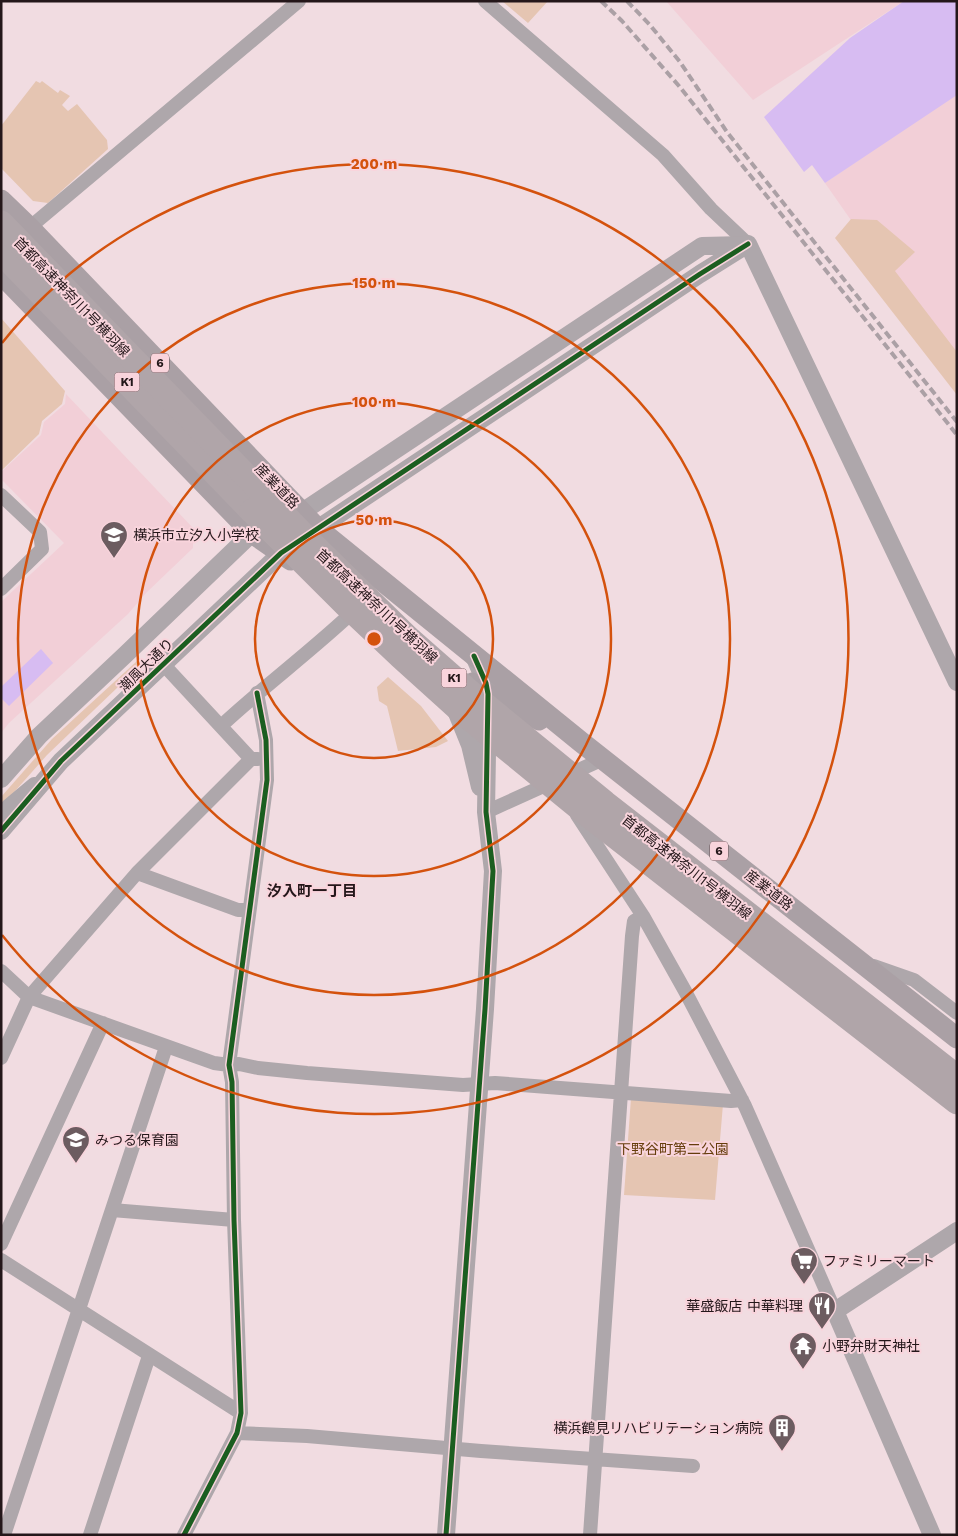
<svg xmlns="http://www.w3.org/2000/svg" width="958" height="1536" font-family="'Work Sans','Noto Sans JP',sans-serif">
  <rect width="100%" height="100%" fill="#f1dce1"/>
  <!-- built -->
  <path fill="#f2cfd7" d="M 666,1 L 904,1 L 753,100 Z
    M 957,92 L 957,370 L 941,349 L 825,183 Z
    M 66,394 L 193,528 L 193,548 L 146,593 L 128,614 L 9,723 L 1,733 L 1,602 L 64,543 L 1,479 L 1,472 L 41,435 L 44,422 L 65,404 Z"/>
  <!-- green -->
  <path fill="#e5c5b2" d="M 502,1 L 548,1 L 528,23 Z
    M 36,81 L 40,83 L 42,81 L 58,93 L 60,90 L 70,96 L 62,105 L 68,111 L 77,104 L 107,140 L 108,149 L 48,203 L 33,201 L 1,168 L 1,126 Z
    M 851,219 L 877,220 L 915,252 L 895,271 L 957,352 L 957,395 L 835,238 Z
    M 1,318 L 65,391 L 62,404 L 42,421 L 39,434 L 1,471 Z
    M 137,661 L 141,665 L 47,755 L 1,807 L 1,797 L 52,739 Z
    M 388,677 L 421,706 L 448,741 L 436,747 L 398,751 L 387,706 L 379,701 L 377,687 Z
    M 631,1098 L 723,1104 L 715,1200 L 624,1195 Z"/>
  <!-- water -->
  <path fill="#d7bcf2" d="M 904,1 L 957,1 L 957,95 L 825,183 L 812,165 L 804,172 L 764,117 L 850,38 Z
    M 41,649 L 53,663 L 9,706 L 1,698 L 1,687 Z"/>
  <g fill="none" stroke-linecap="round" stroke-linejoin="round">
    <!-- minor -->
    <path stroke="#aea7ab" stroke-width="14" d="M 485,1 L 663,155 L 711,209 L 748,244
      M 23,233 L 299,1
      M 1,495 L 40,532 L 42,549 L 1,589
      M 163,664 L 251,759 L 258,759
      M 221,726 C 265,685 313,650 357,608
      M 486,812 L 603,759
      M 1,814 L 9,805 L 34,784
      M 577,815 L 643,916 L 685,991 L 745,1106 L 835,1311
      M 137,873 L 238,910 L 249,910
      M 874,966 L 914,980 L 957,1013
      M 1,971 L 29,997 L 214,1063 L 229,1065 L 239,1064 L 258,1068 L 307,1073 L 463,1085 L 495,1083 L 731,1101 L 742,1100
      M 1,1058 L 29,997 L 137,873 L 251,759
      M 112,1210 L 234,1220
      M 1,1244 L 103,1023
      M 1,1260 L 241,1413
      M 237,1433 L 307,1436 L 481,1451 L 693,1466
      M 4,1535 L 166,1047
      M 90,1535 L 149,1356
      M 184,1535 L 237,1433 L 241,1413 L 234,1220 L 232,1082 L 229,1065 L 267,780 L 266,740 L 257,693
      M 590,1535 L 632,936 L 634,921 L 643,916"/>
    <!-- tertiary -->
    <path stroke="#aea7ab" stroke-width="18" d="M 748,244 L 957,682
      M 290,517 L 302,512 L 702,246 L 745,245
      M 455,708 L 470,745 L 480,787
      M 1,779 L 39,736 L 125,655 L 252,533 L 263,528
      M 1,831 L 61,761 L 281,553 L 700,274 L 748,244
      M 446,1535 L 485,1009 L 493,871 L 486,812 L 488,694 L 486,683 L 474,656
      M 932,1535 L 835,1311 L 957,1231"/>
    <!-- primary -->
    <path stroke="#aaa0a5" stroke-width="21" d="M 1,200 L 29,227 L 317,528 L 581,742 L 957,1038
      M 1,274 L 252,533 L 291,560
      M 472,683 L 488,694 L 539,720"/>
    <!-- motorway -->
    <path stroke="#b0a5a9" stroke-width="25" d="M 1,252 L 252,511"/>
    <!-- rail -->
    <path stroke="#aba0a5" stroke-width="4" stroke-dasharray="8 4" stroke-linecap="butt" d="M 601,1 L 622,21 L 679,86 L 957,435
      M 627,1 L 650,25 L 680,62 L 727,132 L 957,422"/>
    <!-- motorway-bridge -->
    <path stroke="#b0a5a9" stroke-width="25" d="M 1,223 L 312,544 L 408,638 L 474,696 L 605,803 L 957,1077
      M 252,511 L 346,605 L 400,656 L 462,712 L 593,819 L 957,1102"/>
    <defs>
      <path id="cycleway" d="M 1,831 L 61,761 L 281,553 L 700,274 L 748,244
        M 184,1535 L 237,1433 L 241,1413 L 234,1220 L 232,1082 L 229,1065 L 267,780 L 266,740 L 257,693
        M 446,1535 L 485,1009 L 493,871 L 486,812 L 488,694 L 486,683 L 474,656"/>
    </defs>
    <!-- cycleway casing -->
    <use href="#cycleway" stroke="#f9d4dc" stroke-width="8"/>
    <!-- cycleway -->
    <use href="#cycleway" stroke="#1b5e20" stroke-width="5"/>
  </g>
  <!-- distance rings -->
  <g fill="none" stroke="#d4520d" stroke-width="2.5">
    <circle cx="374" cy="639" r="119"/>
    <circle cx="374" cy="639" r="237"/>
    <circle cx="374" cy="639" r="356"/>
    <path d="M2 343A475 475 0 1 1 2 935"/>
  </g>
  <!-- icons -->
  <defs>
    <symbol id="school-pin" viewBox="-11 -11 22 30"><path d="M0 17L-7.5 6A9.5 9.5 0 1 1 7.5 6Z" fill="#6c5c60" stroke="#f9d4dc"/><path d="M0-5L7-2L0 1L-7-2ZM-4 1L0 2.5L4 1V4Q0 6-4 4Z" fill="#fff"/></symbol>
    <symbol id="supermarket-pin" viewBox="-11 -11 22 30"><path d="M0 17L-7.5 6A9.5 9.5 0 1 1 7.5 6Z" fill="#6c5c60" stroke="#f9d4dc"/><path d="M-6-5.5h2.5l.6 2H6L4.5 2H-2.5L-4.4-4H-6ZM-1.5 3.2a1.3 1.3 0 1 0 .1 0ZM3 3.2a1.3 1.3 0 1 0 .1 0Z" fill="#fff"/></symbol>
    <symbol id="restaurant-pin" viewBox="-11 -11 22 30"><path d="M0 17L-7.5 6A9.5 9.5 0 1 1 7.5 6Z" fill="#6c5c60" stroke="#f9d4dc"/><path d="M-5-6h1v4h1v-4h1v4h1v-4h1v5L-1.5 .5V6h-2V.5L-5-1ZM5-6V6H3V1.5H1.5Q1.5-4 5-6Z" fill="#fff"/></symbol>
    <symbol id="temple-pin" viewBox="-11 -11 22 30"><path d="M0 17L-7.5 6A9.5 9.5 0 1 1 7.5 6Z" fill="#6c5c60" stroke="#f9d4dc"/><path d="M0-6L5-2H3V0L6.5 2.5H4V6H1.5V3h-3V6H-4V2.5H-6.5L-3 0V-2H-5Z" fill="#fff"/></symbol>
    <symbol id="building-pin" viewBox="-11 -11 22 30"><path d="M0 17L-7.5 6A9.5 9.5 0 1 1 7.5 6Z" fill="#6c5c60" stroke="#f9d4dc"/><path d="M-4-6H4V6H1V3H-1V6H-4ZM-2.5-4.3h1.7v1.8h-1.7ZM.8-4.3h1.7v1.8H.8ZM-2.5-1h1.7V.8h-1.7ZM.8-1h1.7V.8H.8Z" fill="#fff"/></symbol>
  </defs>
  <g fill-rule="evenodd">
    <use href="#school-pin" x="98" y="519" width="32" height="43"/>
    <use href="#school-pin" x="60" y="1124" width="32" height="43"/>
    <use href="#supermarket-pin" x="788" y="1245" width="32" height="43"/>
    <use href="#restaurant-pin" x="806" y="1290" width="32" height="43"/>
    <use href="#temple-pin" x="787" y="1330" width="32" height="43"/>
    <use href="#building-pin" x="766" y="1412" width="32" height="43"/>
  </g>
  <g text-anchor="middle" dominant-baseline="central" stroke-width="4" stroke-linejoin="round" paint-order="stroke">
    <!-- shield labels -->
    <g fill="#f9d4dc" stroke="#645054" stroke-width="1">
      <rect x="151" y="353.5" width="18" height="19" rx="4"/>
      <rect x="114.5" y="372.5" width="25" height="19" rx="4"/>
      <rect x="441.5" y="668.5" width="25" height="19" rx="4"/>
      <rect x="710" y="841.5" width="18" height="19" rx="4"/>
    </g>
    <g font-size="12" font-weight="bold" fill="#24171a">
      <text x="160" y="363">6</text>
      <text x="127" y="382">K1</text>
      <text x="454" y="678">K1</text>
      <text x="719" y="851">6</text>
    </g>
    <!-- street labels -->
    <g font-size="14" fill="#24171a" stroke="#f9d4dc">
      <text transform="translate(72 297) rotate(46)">首都高速神奈川1号横羽線</text>
      <text transform="translate(277 486) rotate(46)">産業道路</text>
      <text transform="translate(377 606) rotate(43)">首都高速神奈川1号横羽線</text>
      <text transform="translate(146 665) rotate(-44)">潮風大通り</text>
      <text transform="translate(687 867) rotate(38)">首都高速神奈川1号横羽線</text>
      <text transform="translate(769 890) rotate(38)">産業道路</text>
    </g>
    <!-- poi labels -->
    <g font-size="14" fill="#24171a" stroke="#f9d4dc" text-anchor="start">
      <text x="133" y="535">横浜市立汐入小学校</text>
      <text x="95" y="1140">みつる保育園</text>
      <text x="823" y="1261">ファミリーマート</text>
      <text x="803" y="1306" text-anchor="end">華盛飯店 中華料理</text>
      <text x="822" y="1346">小野弁財天神社</text>
      <text x="763" y="1428" text-anchor="end">横浜鶴見リハビリテーション病院</text>
    </g>
    <!-- park labels -->
    <g font-size="14" fill="#653d0b" stroke="#f9d4dc">
      <text x="673" y="1149">下野谷町第二公園</text>
    </g>
    <!-- neighbourhood labels -->
    <g font-size="15" font-weight="bold" fill="#24171a" stroke="#f9d4dc">
      <text x="312" y="891">汐入町一丁目</text>
    </g>
  </g>
  <circle cx="374" cy="639" r="8" fill="#d4520d" stroke="#f9d4dc" stroke-width="2.5"/>
  <g font-size="15" text-anchor="middle" font-weight="bold" fill="#d4520d" stroke="#f9d4dc" stroke-width="4" stroke-linejoin="round" paint-order="stroke">
    <text x="374" y="169">200 m</text>
    <text x="374" y="288">150 m</text>
    <text x="374" y="407">100 m</text>
    <text x="374" y="525">50 m</text>
  </g>
  <!-- border -->
  <rect width="958" height="1536" fill="none" stroke="#24171a" stroke-width="5"/>
</svg>
